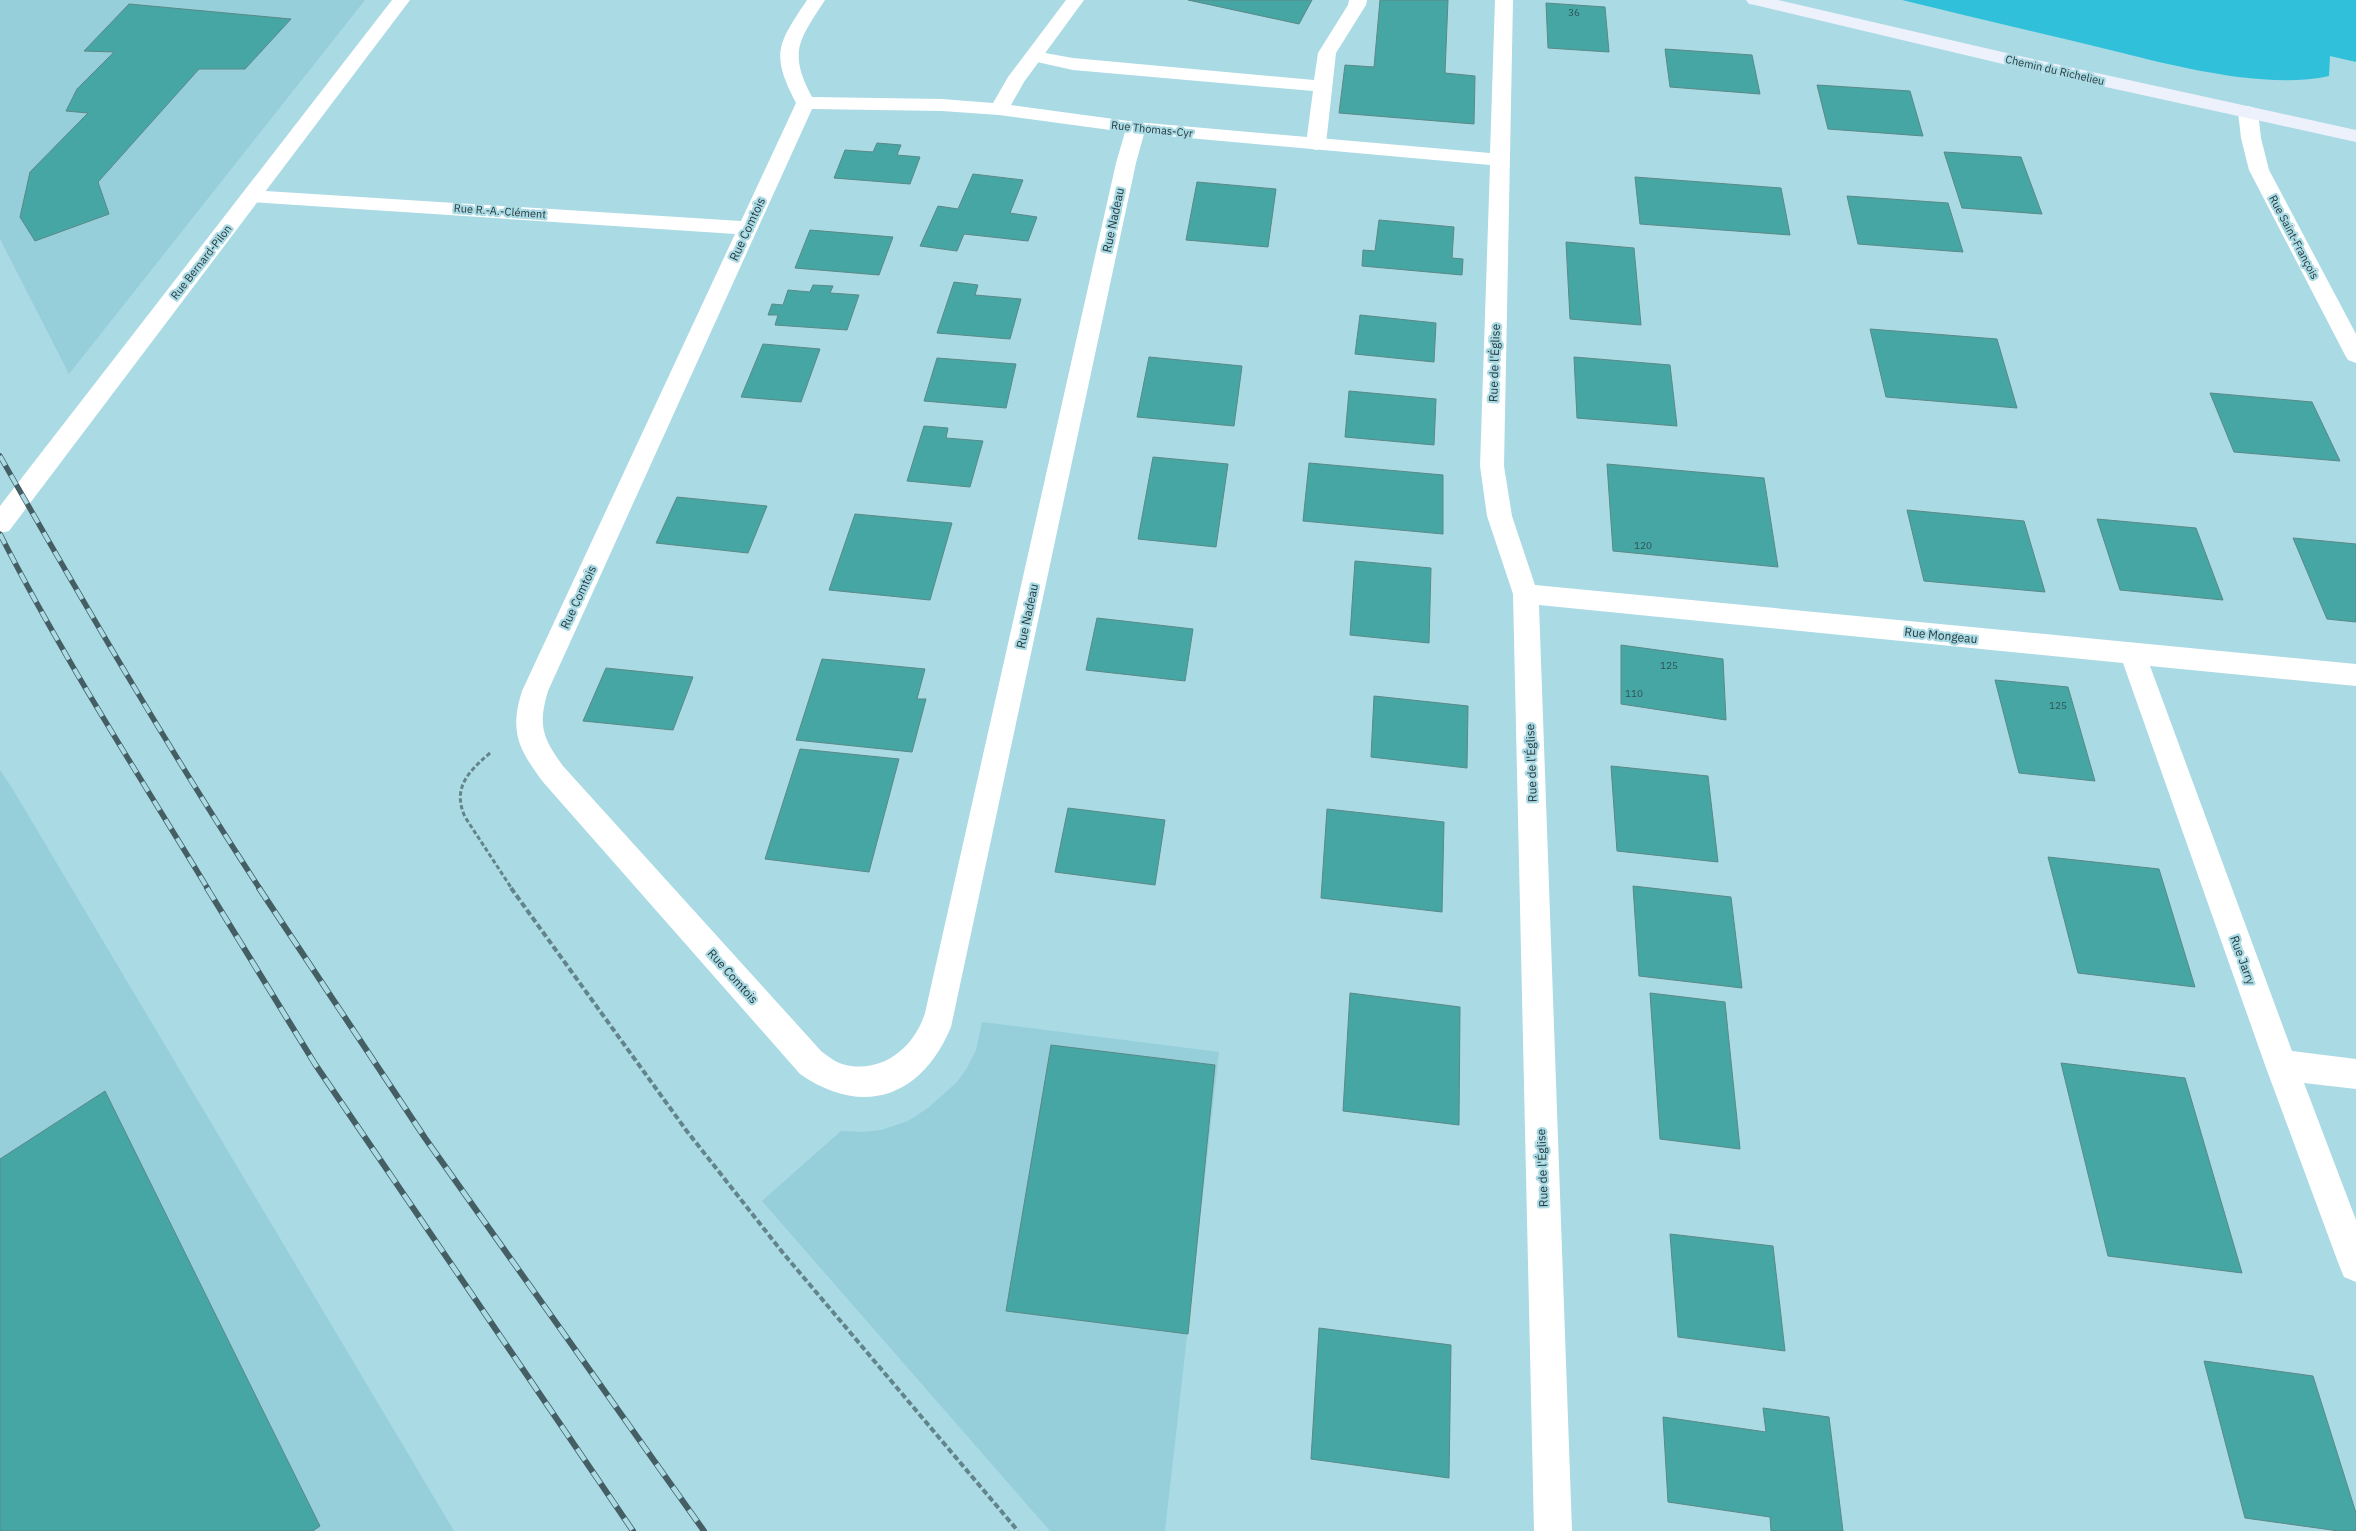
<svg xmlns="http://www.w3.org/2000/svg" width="2356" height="1531" font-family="'IBM Plex Sans',sans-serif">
  <rect width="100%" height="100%" fill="#aadae4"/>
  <!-- built -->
  <path fill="#96ceda" d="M 0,0 L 365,0 L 69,374 L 0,239 Z
    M 0,770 L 12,788 L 454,1531 L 0,1531 Z
    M 982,1022 L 1219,1052 L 1165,1531 L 1050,1531 L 762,1201 L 841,1131 L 863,1132 L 881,1130 L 908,1121 L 928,1108 L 957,1082 L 967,1068 L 976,1050 Z"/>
  <!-- water -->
  <path fill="#31c0d9" d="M 1902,0 L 2356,0 L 2356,62 L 2330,56 L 2329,76 C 2264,91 2163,63 2098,47 C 2032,31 1967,16 1902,0 Z"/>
  <!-- building -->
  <path fill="#46a6a3" stroke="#5a8987" d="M 1188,0 L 1312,0 L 1299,24 Z
    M 1380,0 L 1448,0 L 1445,73 L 1475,76 L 1474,124 L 1339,113 L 1345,65 L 1374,67 Z
    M 1546,3 L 1605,7 L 1609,52 L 1548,48 Z
    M 129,4 L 291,19 L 245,69 L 199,69 L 98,182 L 109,214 L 35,241 L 20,217 L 30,172 L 88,113 L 66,111 L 77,89 L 114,52 L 84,51 Z
    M 1665,49 L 1752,55 L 1760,94 L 1670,87 Z
    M 1817,85 L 1910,91 L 1923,136 L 1828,129 Z
    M 877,143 L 901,145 L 897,155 L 920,157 L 910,184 L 834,178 L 845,150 L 873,152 Z
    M 1944,152 L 2021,157 L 2042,214 L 1962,208 Z
    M 973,174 L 1023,180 L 1010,213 L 1037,217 L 1028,241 L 964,234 L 957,251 L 920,246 L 938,206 L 958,209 Z
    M 1635,177 L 1781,188 L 1790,235 L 1640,224 Z
    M 1197,182 L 1276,189 L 1268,247 L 1186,240 Z
    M 1847,196 L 1948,203 L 1963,252 L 1858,244 Z
    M 1379,220 L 1454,227 L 1452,258 L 1463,259 L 1462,275 L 1362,266 L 1363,250 L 1375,251 Z
    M 810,230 L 893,237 L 879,275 L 795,268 Z
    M 1566,242 L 1634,248 L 1641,325 L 1570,319 Z
    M 954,282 L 978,285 L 975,295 L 1021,299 L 1010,339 L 937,333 Z
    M 813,285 L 833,286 L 830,293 L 859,295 L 847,330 L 775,325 L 778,315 L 768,315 L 772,304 L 783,305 L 788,290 L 810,292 Z
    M 1360,315 L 1436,323 L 1434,362 L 1355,354 Z
    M 1870,329 L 1997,339 L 2017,408 L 1886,397 Z
    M 763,344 L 820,349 L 801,402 L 741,397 Z
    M 1149,357 L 1242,366 L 1234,426 L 1137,417 Z
    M 1574,357 L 1670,365 L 1677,426 L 1577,418 Z
    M 937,358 L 1016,364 L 1006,408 L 924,401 Z
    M 1349,391 L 1436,399 L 1434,445 L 1345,437 Z
    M 2210,393 L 2312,402 L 2340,461 L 2234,452 Z
    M 924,426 L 948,428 L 946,438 L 983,441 L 970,487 L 907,481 Z
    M 1153,457 L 1228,464 L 1216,547 L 1138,539 Z
    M 1309,463 L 1443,475 L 1443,534 L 1303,521 Z
    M 1607,464 L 1764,478 L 1778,567 L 1613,551 Z
    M 677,497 L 767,506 L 748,553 L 656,543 Z
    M 1907,510 L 2024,521 L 2045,592 L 1924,581 Z
    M 855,514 L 952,523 L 930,600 L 829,590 Z
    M 2097,519 L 2196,528 L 2223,600 L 2120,590 Z
    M 2293,538 L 2356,544 L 2356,622 L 2327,619 Z
    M 1355,561 L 1431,568 L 1429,643 L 1350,635 Z
    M 1097,618 L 1193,629 L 1185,681 L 1086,670 Z
    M 1621,645 L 1723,659 L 1726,720 L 1621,704 Z
    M 822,659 L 925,669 L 917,699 L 926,699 L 912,752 L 796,740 Z
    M 606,668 L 693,677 L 673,730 L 583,721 Z
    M 1995,680 L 2068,687 L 2095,781 L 2019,773 Z
    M 1374,696 L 1468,706 L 1467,768 L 1371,757 Z
    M 800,749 L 899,759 L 869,872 L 765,859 Z
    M 1611,766 L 1708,776 L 1718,862 L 1617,851 Z
    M 1068,808 L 1165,820 L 1155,885 L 1055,872 Z
    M 1327,809 L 1444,822 L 1442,912 L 1321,898 Z
    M 2048,857 L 2159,869 L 2195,987 L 2078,973 Z
    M 1633,886 L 1731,897 L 1742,988 L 1639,976 Z
    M 1350,993 L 1460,1007 L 1459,1125 L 1343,1111 Z
    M 1650,993 L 1725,1002 L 1740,1149 L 1660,1139 Z
    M 1051,1045 L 1215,1065 L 1188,1334 L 1006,1311 Z
    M 2061,1063 L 2185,1078 L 2242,1273 L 2108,1256 Z
    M 105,1091 L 320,1526 L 313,1531 L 0,1531 L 0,1159 Z
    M 1670,1234 L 1773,1246 L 1785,1351 L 1678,1337 Z
    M 1319,1328 L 1451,1345 L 1449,1478 L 1311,1459 Z
    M 2204,1361 L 2313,1376 L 2356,1513 L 2356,1531 L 2339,1531 L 2245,1518 Z
    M 1763,1408 L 1829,1417 L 1843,1531 L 1771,1531 L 1770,1517 L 1668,1502 L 1663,1417 L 1766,1432 Z"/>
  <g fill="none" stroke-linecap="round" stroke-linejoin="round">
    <!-- path-far1 -->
    <path stroke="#63848b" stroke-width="3" stroke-dasharray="4.5 2.5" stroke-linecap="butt" d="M 490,753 C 468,772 452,788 465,817 L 512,889"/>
    <!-- path -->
    <path stroke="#63848b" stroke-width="4" stroke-dasharray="6 3" stroke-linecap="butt" d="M 511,888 L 686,1130 L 783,1253 L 1018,1531"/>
    <!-- service -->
    <path fill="#fff" fill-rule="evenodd" d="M 1349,0 L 1367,0 L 1366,5 L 1336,53 L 1326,144 L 1323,148 L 1316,150 L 1309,148 L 1306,144 L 1313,91 L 1073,70 L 1028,60 L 1025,56 L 1028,52 L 1034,51 L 1073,58 L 1314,80 L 1318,53 L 1348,5 Z"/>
    <!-- minor -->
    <path fill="#fff" fill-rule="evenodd" d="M 807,0 L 825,0 C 799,40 788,52 812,97 L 942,99 L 993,103 L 1008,77 L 1066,0 L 1084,0 L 1024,82 L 1011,105 L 1136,122 L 1490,153 L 1495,0 L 1513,0 L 1504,466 L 1512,516 L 1535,585 L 2356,664 L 2356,686 L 2150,666 L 2292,1051 L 2356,1059 L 2356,1089 L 2304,1083 L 2356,1220 L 2356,1282 L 2344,1277 L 2339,1265 L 2265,1065 L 2123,663 L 1539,605 L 1572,1531 L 1534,1531 L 1513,594 L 1487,516 L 1480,466 L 1490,165 L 1144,134 L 1136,163 L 951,1027 C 922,1097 863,1118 800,1074 L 543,782 C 519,749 509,733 522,691 L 735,234 L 251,202 L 244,200 L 241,196 L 244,192 L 251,190 L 741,221 L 796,103 C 770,53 778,44 807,0 ZM 812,109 L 942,111 L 999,115 L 1125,132 L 1116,163 L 925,1013 C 914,1049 880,1075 842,1064 C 835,1062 828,1056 822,1052 L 563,766 C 542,737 538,725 548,691 Z
      M 2248,106 L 2255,108 L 2258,112 L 2261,138 L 2269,170 L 2356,334 L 2356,363 L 2348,360 L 2345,355 L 2249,170 L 2241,138 L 2238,112 L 2241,108 Z"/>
    <!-- tertiary -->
    <path fill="#fff" fill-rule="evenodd" d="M 392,0 L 410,0 L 9,531 L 0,533 L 0,506 Z"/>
    <!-- secondary -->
    <path fill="#edf1fc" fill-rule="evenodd" d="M 1746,0 L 1778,0 L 2024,57 L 2356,130 L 2356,142 L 2024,69 L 1755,5 L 1749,4 Z"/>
    <defs>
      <path id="rail-far1" d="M 0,456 C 83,602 168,748 260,889
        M 0,534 C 62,656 137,772 208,889"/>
      <path id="rail" d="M 207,888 L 315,1064 L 633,1531
        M 259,888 L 425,1138 L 704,1531"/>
    </defs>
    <!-- rail-far1 casing -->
    <use href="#rail-far1" stroke="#445e64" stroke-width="5.5"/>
    <!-- rail casing -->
    <use href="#rail" stroke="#445e64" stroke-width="6"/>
    <!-- rail-far1 -->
    <use href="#rail-far1" stroke="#aadae4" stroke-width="4" stroke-dasharray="11" stroke-linecap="butt"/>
    <!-- rail -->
    <use href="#rail" stroke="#aadae4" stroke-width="4.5" stroke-dasharray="14" stroke-linecap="butt"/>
  </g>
  <g text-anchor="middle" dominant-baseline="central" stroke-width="4.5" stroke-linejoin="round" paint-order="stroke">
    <!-- number labels -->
    <g font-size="10" fill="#2e5557">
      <text x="1574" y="12">36</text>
      <text x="1643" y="545">120</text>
      <text x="1669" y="665">125</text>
      <text x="1634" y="693">110</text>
      <text x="2058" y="705">125</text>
    </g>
    <!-- far-street labels -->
    <g font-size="11" fill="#263a3e" stroke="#aadae4">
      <text transform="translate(2055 70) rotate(13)">Chemin du Richelieu</text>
      <text transform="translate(1152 129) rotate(6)">Rue Thomas-Cyr</text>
      <text transform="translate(500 211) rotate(4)">Rue R.-A.-Clément</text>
      <text transform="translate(2294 237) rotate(62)">Rue Saint-François</text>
      <text transform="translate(201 262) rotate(-52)">Rue Bernard-Pilon</text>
    </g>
    <!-- street labels -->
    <g font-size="12" fill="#263a3e" stroke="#aadae4">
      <text transform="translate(1113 220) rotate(-78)">Rue Nadeau</text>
      <text transform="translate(747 229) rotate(-65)">Rue Comtois</text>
      <text transform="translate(1494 363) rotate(-88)">Rue de l'Église</text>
      <text transform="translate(578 597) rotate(-65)">Rue Comtois</text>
      <text transform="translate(1027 616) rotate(-78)">Rue Nadeau</text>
      <text transform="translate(1941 635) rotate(6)">Rue Mongeau</text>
      <text transform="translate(1531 763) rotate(-92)">Rue de l'Église</text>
      <text transform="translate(2243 960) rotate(70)">Rue Jarry</text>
      <text transform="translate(733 976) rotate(48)">Rue Comtois</text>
      <text transform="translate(1542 1168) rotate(-92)">Rue de l'Église</text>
    </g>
  </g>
</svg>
